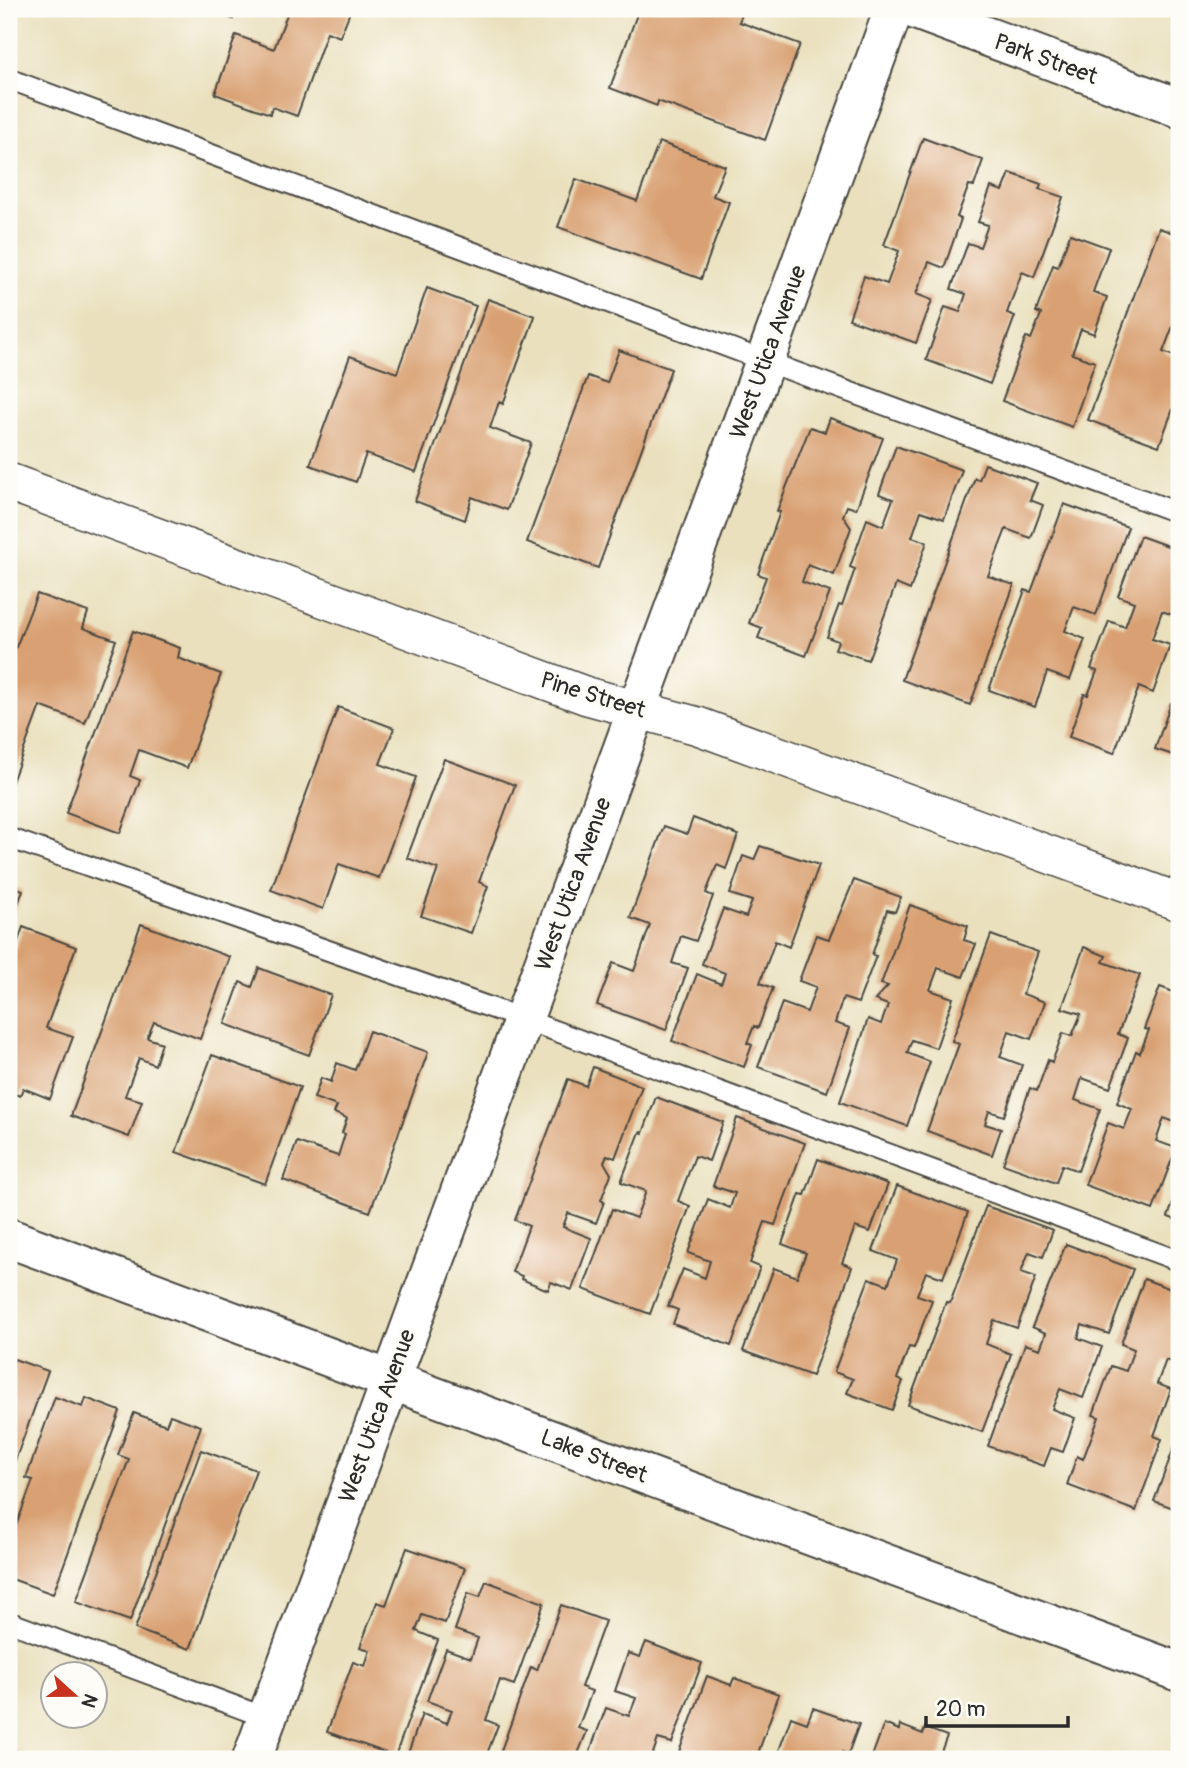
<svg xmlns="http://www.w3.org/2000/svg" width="1188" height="1768" font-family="Pangolin,sans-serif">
  <rect width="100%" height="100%" fill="#fdfcf7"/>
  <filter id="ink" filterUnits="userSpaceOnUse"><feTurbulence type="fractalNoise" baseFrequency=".0143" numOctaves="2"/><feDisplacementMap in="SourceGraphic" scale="14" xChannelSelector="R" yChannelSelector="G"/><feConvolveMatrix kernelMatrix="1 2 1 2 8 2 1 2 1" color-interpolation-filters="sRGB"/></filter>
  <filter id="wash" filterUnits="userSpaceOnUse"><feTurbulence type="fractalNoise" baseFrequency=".00686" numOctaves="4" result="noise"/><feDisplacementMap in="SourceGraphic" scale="28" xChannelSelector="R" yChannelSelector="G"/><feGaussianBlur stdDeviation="1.57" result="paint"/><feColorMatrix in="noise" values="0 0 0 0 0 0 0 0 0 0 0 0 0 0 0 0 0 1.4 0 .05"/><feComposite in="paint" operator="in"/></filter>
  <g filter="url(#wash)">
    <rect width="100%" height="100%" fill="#eae0bd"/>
    <g id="blocks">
      <!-- building -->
      <path fill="#d9a173" d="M 205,9 L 237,9 L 233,19 Z
        M 289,9 L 351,9 L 340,37 L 327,32 L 297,116 L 272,107 L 270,114 L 215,94 L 236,35 L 274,49 Z
        M 639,9 L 702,9 L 712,12 L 713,9 L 744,9 L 739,22 L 800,44 L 765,140 L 658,101 L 657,106 L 610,88 Z
        M 923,138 L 983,160 L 974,186 L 969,185 L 957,217 L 961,219 L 944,268 L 929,262 L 916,294 L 932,300 L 916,343 L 849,319 L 864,276 L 887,284 L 899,251 L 884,245 Z
        M 659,142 L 725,166 L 713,196 L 729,202 L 701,279 L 558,227 L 576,179 L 637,201 Z
        M 1010,173 L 1041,184 L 1039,189 L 1063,197 L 1034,277 L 1022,272 L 1007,313 L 1015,316 L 990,384 L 926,360 L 945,307 L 960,312 L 966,294 L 951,289 L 968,243 L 980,247 L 988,225 L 978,222 L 991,187 L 1003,191 Z
        M 1159,228 L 1179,235 L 1179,328 L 1173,326 L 1163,352 L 1179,358 L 1179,393 L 1159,446 L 1088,420 Z
        M 1070,234 L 1109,248 L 1093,292 L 1107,297 L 1094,334 L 1081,329 L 1072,354 L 1095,362 L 1072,427 L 1002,401 L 1026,337 L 1031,339 L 1041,314 L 1036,312 L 1053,265 L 1058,267 Z
        M 427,288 L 476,306 L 416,472 L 366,454 L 356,482 L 310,465 L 350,356 L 397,373 Z
        M 488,299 L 535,316 L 503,404 L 499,402 L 490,428 L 531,443 L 507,510 L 472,497 L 465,520 L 415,501 Z
        M 619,350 L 671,369 L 598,568 L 527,542 L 588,376 L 607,383 Z
        M 830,418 L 883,438 L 856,509 L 847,506 L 843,516 L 851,528 L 834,575 L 808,565 L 802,582 L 830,592 L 806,656 L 758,638 L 762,628 L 749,623 L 766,577 L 758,574 L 780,512 L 777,511 L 810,427 L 825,432 Z
        M 896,446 L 962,470 L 944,519 L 921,511 L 912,537 L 927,542 L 910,590 L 896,584 L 868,660 L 835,649 L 838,641 L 827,637 L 839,605 L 842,606 L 855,569 L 850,567 L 867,519 L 883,526 L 893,499 L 879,494 Z
        M 985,464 L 1037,483 L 1030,500 L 1043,505 L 1031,538 L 1006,529 L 988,576 L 1014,585 L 970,705 L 902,680 L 975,478 L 979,480 Z
        M 1064,504 L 1128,527 L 1096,615 L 1074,607 L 1065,631 L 1085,639 L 1070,680 L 1047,672 L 1035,707 L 989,690 L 1025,590 L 1031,592 Z
        M 1140,536 L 1179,550 L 1179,617 L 1162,611 L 1152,639 L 1170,645 L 1153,693 L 1139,687 L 1114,753 L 1069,737 L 1084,694 L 1088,695 L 1097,671 L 1091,669 L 1109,621 L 1125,627 L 1134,602 L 1118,596 Z
        M 37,594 L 88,612 L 83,628 L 116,640 L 85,723 L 40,706 L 9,790 L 9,665 Z
        M 133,631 L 180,648 L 178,658 L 221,674 L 187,768 L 139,750 L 130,776 L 140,780 L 120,833 L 66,813 Z
        M 1171,703 L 1179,706 L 1179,757 L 1155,749 Z
        M 338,707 L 394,728 L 380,764 L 416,777 L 379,878 L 339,864 L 323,909 L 271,890 Z
        M 444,759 L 515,785 L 479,882 L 488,886 L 471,933 L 421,916 L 438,869 L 407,858 Z
        M 693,818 L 738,835 L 726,869 L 717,865 L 706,893 L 713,896 L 696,941 L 681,936 L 672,963 L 688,968 L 666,1030 L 597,1005 L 613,963 L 634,971 L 650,925 L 630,918 L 664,826 L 687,834 Z
        M 760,846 L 819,865 L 789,947 L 775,941 L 760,983 L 773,988 L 758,1028 L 754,1026 L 747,1043 L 752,1045 L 744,1067 L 672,1041 L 697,974 L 721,984 L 725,973 L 702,964 L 723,909 L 746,917 L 752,901 L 730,894 L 743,856 L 754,860 Z
        M 854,880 L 901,897 L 895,912 L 887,910 L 872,955 L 876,956 L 858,1003 L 843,998 L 835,1023 L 850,1028 L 827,1092 L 758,1067 L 782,1003 L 807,1012 L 816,987 L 799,981 L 816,935 L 829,939 Z
        M 9,885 L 23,890 L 9,929 Z
        M 910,905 L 968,926 L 964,940 L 976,944 L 963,977 L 938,968 L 930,990 L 953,998 L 936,1048 L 912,1040 L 907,1053 L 930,1062 L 907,1126 L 840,1102 L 868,1019 L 881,1024 L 888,1005 L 875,1000 L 888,986 L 881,984 Z
        M 141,924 L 230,957 L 200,1039 L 154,1022 L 147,1038 L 162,1043 L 155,1065 L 139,1058 L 125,1096 L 142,1101 L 129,1137 L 71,1116 Z
        M 23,927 L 76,947 L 46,1028 L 73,1037 L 50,1099 L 23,1088 L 20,1096 L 9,1092 L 9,967 Z
        M 991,935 L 1038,952 L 1023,994 L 1045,1002 L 1031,1039 L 1009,1031 L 1000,1057 L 1022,1065 L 1004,1116 L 989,1111 L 985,1124 L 1001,1129 L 992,1155 L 927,1131 L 959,1044 L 952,1041 Z
        M 1084,947 L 1106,956 L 1103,962 L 1140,975 L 1118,1034 L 1128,1038 L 1110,1088 L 1082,1078 L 1075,1100 L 1100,1109 L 1078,1171 L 1062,1165 L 1056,1183 L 1003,1164 L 1030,1088 L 1037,1091 L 1048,1060 L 1052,1062 L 1063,1033 L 1072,1036 L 1081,1014 L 1062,1008 Z
        M 259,968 L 331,995 L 309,1055 L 225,1024 L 240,982 L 252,987 Z
        M 1160,987 L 1179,994 L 1179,1116 L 1177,1123 L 1164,1118 L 1156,1141 L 1176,1148 L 1153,1210 L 1085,1185 L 1108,1123 L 1124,1129 L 1132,1109 L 1117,1103 L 1136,1051 L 1140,1053 L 1149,1030 L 1144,1029 Z
        M 369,1031 L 428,1052 L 370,1212 L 283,1180 L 297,1142 L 338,1156 L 345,1134 L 342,1133 L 347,1118 L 334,1113 L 337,1106 L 314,1098 L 321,1078 L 331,1082 L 337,1063 L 355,1070 Z
        M 212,1055 L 300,1087 L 265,1184 L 176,1152 Z
        M 593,1067 L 642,1086 L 615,1158 L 607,1155 L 604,1162 L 611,1174 L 601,1200 L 604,1202 L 596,1223 L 568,1213 L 563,1227 L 591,1238 L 572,1290 L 551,1282 L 548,1290 L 521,1279 L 522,1276 L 512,1272 L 529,1226 L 515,1220 L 568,1079 L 586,1086 Z
        M 656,1097 L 723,1122 L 709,1161 L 695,1156 L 678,1201 L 690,1206 L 650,1314 L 583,1289 L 612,1209 L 636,1218 L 646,1191 L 621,1182 L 640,1132 L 643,1133 Z
        M 737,1118 L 805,1143 L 775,1225 L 765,1222 L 750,1263 L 760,1267 L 731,1346 L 673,1324 L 678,1310 L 668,1306 L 683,1269 L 705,1278 L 710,1261 L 688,1253 L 708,1199 L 730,1208 L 735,1193 L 713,1186 Z
        M 818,1159 L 888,1184 L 870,1232 L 855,1227 L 842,1263 L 852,1267 L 812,1376 L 743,1351 L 774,1268 L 797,1277 L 806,1253 L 782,1244 L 800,1194 L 805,1195 Z
        M 897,1186 L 968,1212 L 943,1278 L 926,1272 L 917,1295 L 932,1300 L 914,1348 L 909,1347 L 897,1379 L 903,1381 L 892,1410 L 847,1393 L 853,1379 L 834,1372 L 869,1278 L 888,1285 L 897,1260 L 873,1251 Z
        M 1179,1186 L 1179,1221 L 1168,1217 Z
        M 986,1206 L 1053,1230 L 1043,1257 L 1029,1252 L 1021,1272 L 1036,1277 L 1017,1328 L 994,1320 L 986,1344 L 1011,1354 L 982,1432 L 908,1405 L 946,1302 L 950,1303 Z
        M 1066,1244 L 1133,1269 L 1109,1334 L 1082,1325 L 1078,1338 L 1102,1347 L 1083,1398 L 1060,1389 L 1052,1409 L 1075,1418 L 1063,1452 L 1051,1448 L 1044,1466 L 988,1446 L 1025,1344 L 1040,1349 L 1046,1333 L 1032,1327 Z
        M 1144,1279 L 1179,1292 L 1179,1365 L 1166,1360 L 1157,1384 L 1171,1389 L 1154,1436 L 1162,1439 L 1136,1511 L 1067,1485 L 1077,1456 L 1083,1459 L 1099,1417 L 1093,1415 L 1111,1366 L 1126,1371 L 1134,1349 L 1121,1344 Z
        M 14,1359 L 48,1371 L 9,1477 L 9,1373 Z
        M 55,1397 L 83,1407 L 86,1398 L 120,1411 L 53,1594 L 9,1578 L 9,1545 L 33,1480 L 26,1478 Z
        M 134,1413 L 166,1425 L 170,1415 L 201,1426 L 130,1621 L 76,1602 L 129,1459 L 118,1455 Z
        M 1179,1434 L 1179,1510 L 1154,1501 Z
        M 201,1450 L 256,1470 L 190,1649 L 135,1629 Z
        M 407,1548 L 465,1568 L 445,1623 L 422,1615 L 416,1631 L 438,1640 L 395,1756 L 327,1732 L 353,1662 L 365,1666 L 370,1650 L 360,1647 L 377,1602 L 386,1605 Z
        M 486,1581 L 544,1603 L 514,1685 L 500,1680 L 486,1720 L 498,1725 L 485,1759 L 406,1759 L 422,1714 L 447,1723 L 452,1710 L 427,1701 L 446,1649 L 471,1658 L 478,1638 L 455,1630 L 468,1593 L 480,1597 Z
        M 561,1605 L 605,1621 L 581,1687 L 592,1691 L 578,1728 L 587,1731 L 576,1759 L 498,1759 L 531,1667 L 537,1670 Z
        M 646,1642 L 702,1663 L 672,1743 L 658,1739 L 651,1759 L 587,1759 L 606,1708 L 629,1716 L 636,1698 L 615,1691 L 628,1653 L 640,1657 Z
        M 707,1676 L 731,1685 L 734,1678 L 779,1694 L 756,1759 L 701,1759 L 679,1752 Z
        M 813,1708 L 859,1724 L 848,1754 L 842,1752 L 839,1759 L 776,1759 L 791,1717 L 807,1723 Z
        M 884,1724 L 899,1730 L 900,1725 L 923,1734 L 925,1728 L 947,1736 L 938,1759 L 871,1759 Z
        M 9,1749 L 37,1759 L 9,1759 Z"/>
    </g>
  </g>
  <g filter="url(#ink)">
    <use href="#blocks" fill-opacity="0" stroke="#484641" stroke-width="2"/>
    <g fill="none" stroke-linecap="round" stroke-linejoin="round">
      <defs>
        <path id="lane" d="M 9,79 L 765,361 L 1179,513
          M 9,838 L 523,1019 L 1179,1261
          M 9,1622 L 267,1718"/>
        <path id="street" d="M 9,482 L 587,696 L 698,726 L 1179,902"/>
        <path id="secondary" d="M 913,9 L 1179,108
          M 9,1238 C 399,1383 788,1529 1179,1672
          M 252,1759 L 894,9"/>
      </defs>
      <!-- lane casing -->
      <use href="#lane" stroke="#484641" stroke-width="23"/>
      <!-- street casing -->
      <use href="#street" stroke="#484641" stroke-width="40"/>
      <!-- secondary casing -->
      <use href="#secondary" stroke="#484641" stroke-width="42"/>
      <!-- lane -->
      <use href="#lane" stroke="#fff" stroke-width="19"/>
      <!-- street -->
      <use href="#street" stroke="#fff" stroke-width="37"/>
      <!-- secondary -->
      <use href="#secondary" stroke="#fff" stroke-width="38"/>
    </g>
  </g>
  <g text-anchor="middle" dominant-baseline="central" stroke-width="6" stroke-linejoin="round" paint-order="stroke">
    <!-- street labels -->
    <g font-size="23" fill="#2b2b2b" stroke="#fdfcf7">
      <text transform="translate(1046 59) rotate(20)">Park Street</text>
      <text transform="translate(768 352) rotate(-70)">West Utica Avenue</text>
      <text transform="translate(593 695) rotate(17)">Pine Street</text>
      <text transform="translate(573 884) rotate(-70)">West Utica Avenue</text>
      <text transform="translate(377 1416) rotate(-70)">West Utica Avenue</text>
      <text transform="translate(594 1456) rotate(21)">Lake Street</text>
    </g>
  </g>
  <!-- margin -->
  <rect width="1188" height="1768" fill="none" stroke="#fdfcf7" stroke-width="35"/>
  <!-- north arrow -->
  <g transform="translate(74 1695) rotate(111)"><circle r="33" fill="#fdfcf7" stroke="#a9a8a5" stroke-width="2"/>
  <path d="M0-5L12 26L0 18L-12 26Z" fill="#c8321e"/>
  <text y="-10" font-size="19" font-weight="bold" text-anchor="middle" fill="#2b2b2b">N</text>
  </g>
  <!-- scale -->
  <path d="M926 1716v10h142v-10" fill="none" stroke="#2b2b2b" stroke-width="3.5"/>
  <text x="936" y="1716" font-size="21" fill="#2b2b2b" stroke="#fdfcf7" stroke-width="5" paint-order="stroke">20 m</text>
</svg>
